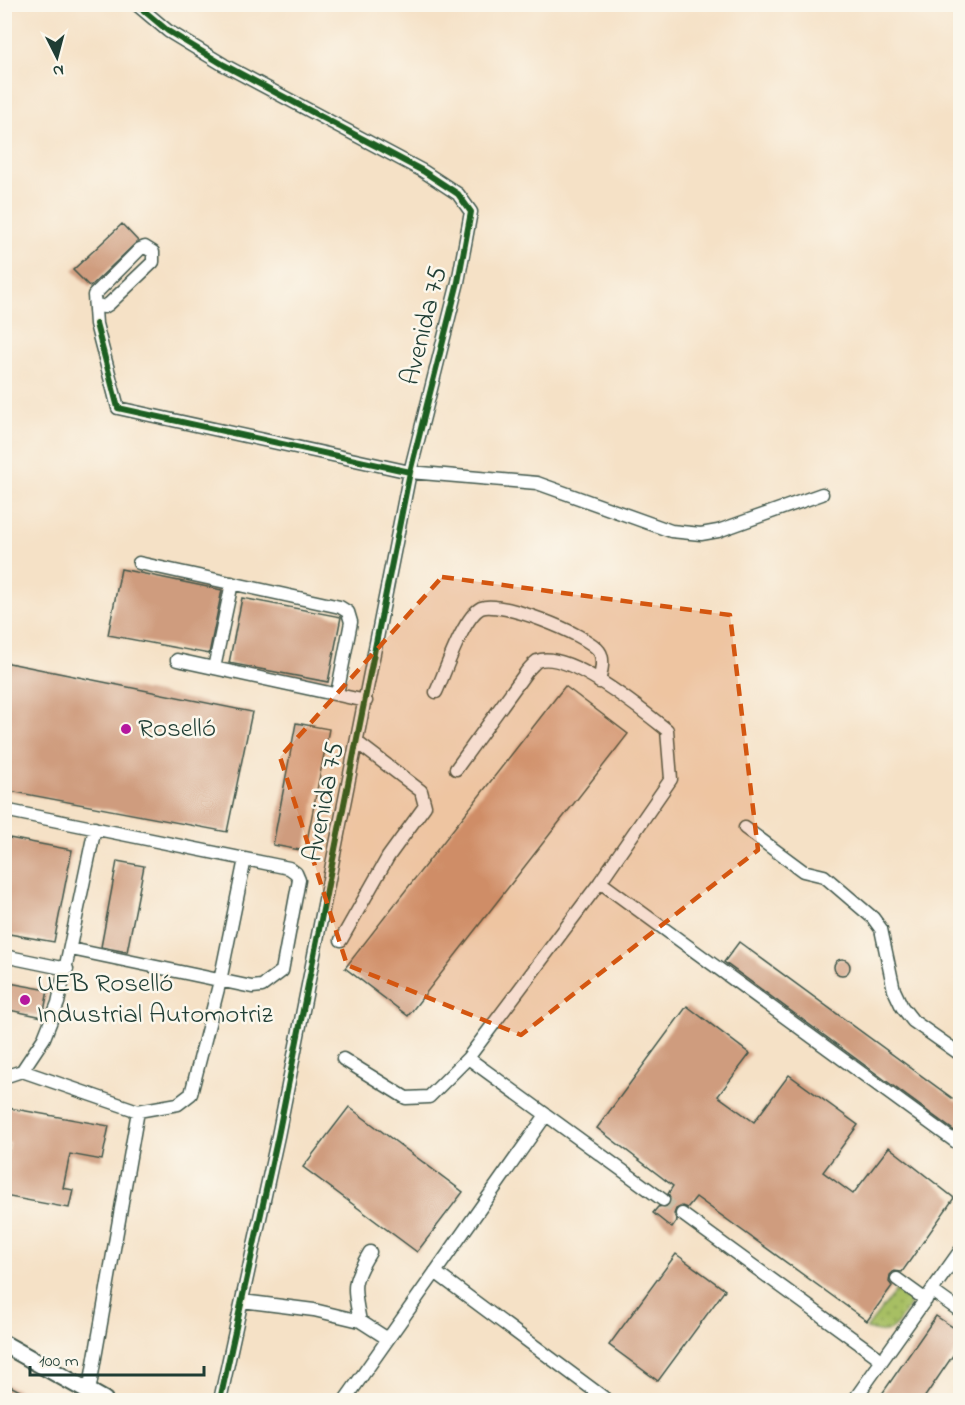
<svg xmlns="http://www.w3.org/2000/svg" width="965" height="1405" font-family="'Indie Flower',sans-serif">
  <defs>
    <pattern id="grass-dots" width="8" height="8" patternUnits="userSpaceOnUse" patternTransform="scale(1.5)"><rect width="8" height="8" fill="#a7bf64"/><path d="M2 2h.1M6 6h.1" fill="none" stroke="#879c53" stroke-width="1.8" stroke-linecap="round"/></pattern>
  </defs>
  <rect width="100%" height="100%" fill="#fbf7ec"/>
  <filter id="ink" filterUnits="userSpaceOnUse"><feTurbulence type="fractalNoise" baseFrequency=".0167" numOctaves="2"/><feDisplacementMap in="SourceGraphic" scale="12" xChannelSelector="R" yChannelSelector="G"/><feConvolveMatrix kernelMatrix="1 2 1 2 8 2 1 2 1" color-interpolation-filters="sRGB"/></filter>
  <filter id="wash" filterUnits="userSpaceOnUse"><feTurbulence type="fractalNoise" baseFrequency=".008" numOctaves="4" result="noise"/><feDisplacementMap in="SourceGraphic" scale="24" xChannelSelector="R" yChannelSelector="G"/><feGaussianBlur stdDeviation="1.35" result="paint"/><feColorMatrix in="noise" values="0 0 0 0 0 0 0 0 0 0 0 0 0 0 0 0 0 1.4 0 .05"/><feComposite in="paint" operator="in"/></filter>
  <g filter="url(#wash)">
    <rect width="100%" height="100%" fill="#f5e1c6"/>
    <!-- grass -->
    <path fill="url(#grass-dots)" stroke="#637e4c" stroke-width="1.5" d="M 900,1285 L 913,1293 C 912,1304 900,1324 890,1330 C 883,1335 874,1331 866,1329 Z"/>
    <g id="blocks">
      <!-- building -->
      <path fill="#cf9c7e" d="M 122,224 L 138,241 L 90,287 L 73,270 Z
        M 121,569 L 222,590 L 209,654 L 108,635 Z
        M 242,598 L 341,617 L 328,682 L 229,663 Z
        M 4,662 L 252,712 L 227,832 L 4,790 Z
        M 565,686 L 628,734 L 408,1016 L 345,968 Z
        M 296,723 L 329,729 L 305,851 L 273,845 Z
        M 4,837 L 72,850 L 54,942 L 4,933 Z
        M 117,861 L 144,866 L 127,952 L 101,947 Z
        M 739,942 L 960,1104 L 960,1135 L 724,962 Z
        M834 967a8 8 0 1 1 16 0a8 8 0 1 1-16 0Z
        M 4,982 L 48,990 L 43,1017 L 4,1009 Z
        M 687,1006 L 750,1054 L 718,1096 L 754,1122 L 789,1075 L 858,1125 L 823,1172 L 853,1194 L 889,1147 L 954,1198 L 902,1272 L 894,1271 L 890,1275 L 889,1282 L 892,1286 L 867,1321 L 696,1197 L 687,1208 L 682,1206 L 676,1209 L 674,1214 L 677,1221 L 672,1228 L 653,1213 L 658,1207 L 669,1205 L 671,1200 L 668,1194 L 673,1186 L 597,1128 Z
        M 4,1107 L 109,1126 L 102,1160 L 70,1154 L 63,1188 L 73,1190 L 69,1208 L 4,1196 L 4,1173 L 10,1143 L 4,1142 Z
        M 349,1107 L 463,1192 L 417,1252 L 303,1167 Z
        M 676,1254 L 725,1290 L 658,1381 L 609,1345 Z
        M 936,1316 L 960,1332 L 960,1345 L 922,1401 L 877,1401 Z
        M 4,1383 L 22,1392 L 17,1401 L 4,1401 Z"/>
    </g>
  </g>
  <g filter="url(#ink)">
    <use href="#blocks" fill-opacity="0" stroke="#3f564a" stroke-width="1.5"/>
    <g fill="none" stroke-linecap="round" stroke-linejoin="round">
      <!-- minor-tunnel -->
      <path stroke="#cac0a9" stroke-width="12" stroke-dasharray="12 6" stroke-linecap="butt" d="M 663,1200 L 682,1214"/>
      <defs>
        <path id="minor" d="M 136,4 L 168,31 L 224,65 L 423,171 L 458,194 L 471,212 L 458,282 L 410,472 L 278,1136 L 220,1400
          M 95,304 L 104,307 L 109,304 L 153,262 L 153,252 L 145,247 L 140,249 L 94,295 L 96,324 L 118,408 L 410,472 L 537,483 L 671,531 L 701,534 L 718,531 L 822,494
          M 139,563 L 340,607 L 348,612 L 351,622 L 337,694
          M 177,660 L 366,701
          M 214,668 L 232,583
          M 436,692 C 445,673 463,617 481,608 C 500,600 587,634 599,651 C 605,659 601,672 599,682
          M 456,769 L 527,671 C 530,668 534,663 537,661 C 568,649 643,711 667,730 L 671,779 L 600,882
          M 4,810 L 289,868 L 296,873 L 299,880 L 282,971 L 262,986 L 252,987 L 71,949
          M 745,828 L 803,871 L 824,876 L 873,918 L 881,929 L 894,990 L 902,1007 L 913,1021 L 960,1054
          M 341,940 L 388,857 L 425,806 L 421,791 L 358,743
          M 4,956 L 67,969
          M 343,1059 L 406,1098 L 429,1097 L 468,1058
          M 22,1071 L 138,1111 L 178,1104 L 191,1094 L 220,981 L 245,859
          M 4,1077 L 22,1071 L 44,1038 L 58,1003 L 95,828
          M 663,1200 L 468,1058 L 600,882 L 960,1145
          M 682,1214 L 882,1360
          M 435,1272 L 607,1400
          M 897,1279 L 926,1300
          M 932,1291 L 960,1311
          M 242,1301 L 314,1310 L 360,1321 L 388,1339
          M 360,1321 C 353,1286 351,1283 370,1252
          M 89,1392 L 138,1111
          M 345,1400 L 546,1115
          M 854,1400 L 960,1251"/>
        <path id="major" d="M 4,1344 L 104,1400"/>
      </defs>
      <!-- minor casing -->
      <use href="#minor" stroke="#3f564a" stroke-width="15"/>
      <!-- major casing -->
      <use href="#major" stroke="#3f564a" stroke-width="20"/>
      <!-- minor -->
      <use href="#minor" stroke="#fff" stroke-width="12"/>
      <!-- major -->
      <use href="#major" stroke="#fff" stroke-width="16"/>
      <defs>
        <path id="cycleway" d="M 136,4 L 168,31 L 224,65 L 423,171 L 458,194 L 471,212 L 458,282 L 410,472 L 278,1136 L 220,1400
          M 96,324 L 118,408 L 410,472"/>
      </defs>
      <!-- cycleway casing -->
      <use href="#cycleway" stroke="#fbf7ec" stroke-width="10"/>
      <!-- cycleway -->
      <use href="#cycleway" stroke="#1b5e20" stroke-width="6"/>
    </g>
  </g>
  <!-- marked area -->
  <path fill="#d45610" fill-opacity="0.2" stroke="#d45610" stroke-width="4.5" stroke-dasharray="12 8" stroke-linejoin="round" d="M 442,577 L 730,615 L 758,850 L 521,1035 L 347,965 L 280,757 Z"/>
  <!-- markers -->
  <g fill="#b5179e" stroke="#fbf7ec" stroke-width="2">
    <circle cx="126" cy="729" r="6"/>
    <circle cx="25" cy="1000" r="6"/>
  </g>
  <g text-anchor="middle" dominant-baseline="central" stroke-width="5" stroke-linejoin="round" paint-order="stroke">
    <!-- street labels -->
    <g font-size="27" fill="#1f3d34" stroke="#fbf7ec">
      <text transform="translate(425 326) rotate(-76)">Avenida 75</text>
      <text transform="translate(325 802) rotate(-79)">Avenida 75</text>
    </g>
    <!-- poi labels -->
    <g font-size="27" fill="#1f3d34" stroke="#fbf7ec" text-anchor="start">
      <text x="138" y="729">Roselló</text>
      <text x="37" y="984">UEB Roselló<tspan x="37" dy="31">Industrial Automotriz</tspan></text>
    </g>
  </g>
  <!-- margin -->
  <rect width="965" height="1405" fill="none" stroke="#fbf7ec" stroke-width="24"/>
  <!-- north arrow -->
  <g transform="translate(57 57) rotate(174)" stroke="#fbf7ec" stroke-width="4.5" paint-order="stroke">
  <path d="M0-4.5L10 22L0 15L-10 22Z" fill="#1f3d34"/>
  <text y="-9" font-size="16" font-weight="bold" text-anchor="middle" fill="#1f3d34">N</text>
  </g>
  <!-- scale -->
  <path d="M30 1366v9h174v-9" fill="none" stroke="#1f3d34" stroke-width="3"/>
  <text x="39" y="1366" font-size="18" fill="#1f3d34" stroke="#fbf7ec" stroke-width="4.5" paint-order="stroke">100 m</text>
</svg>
